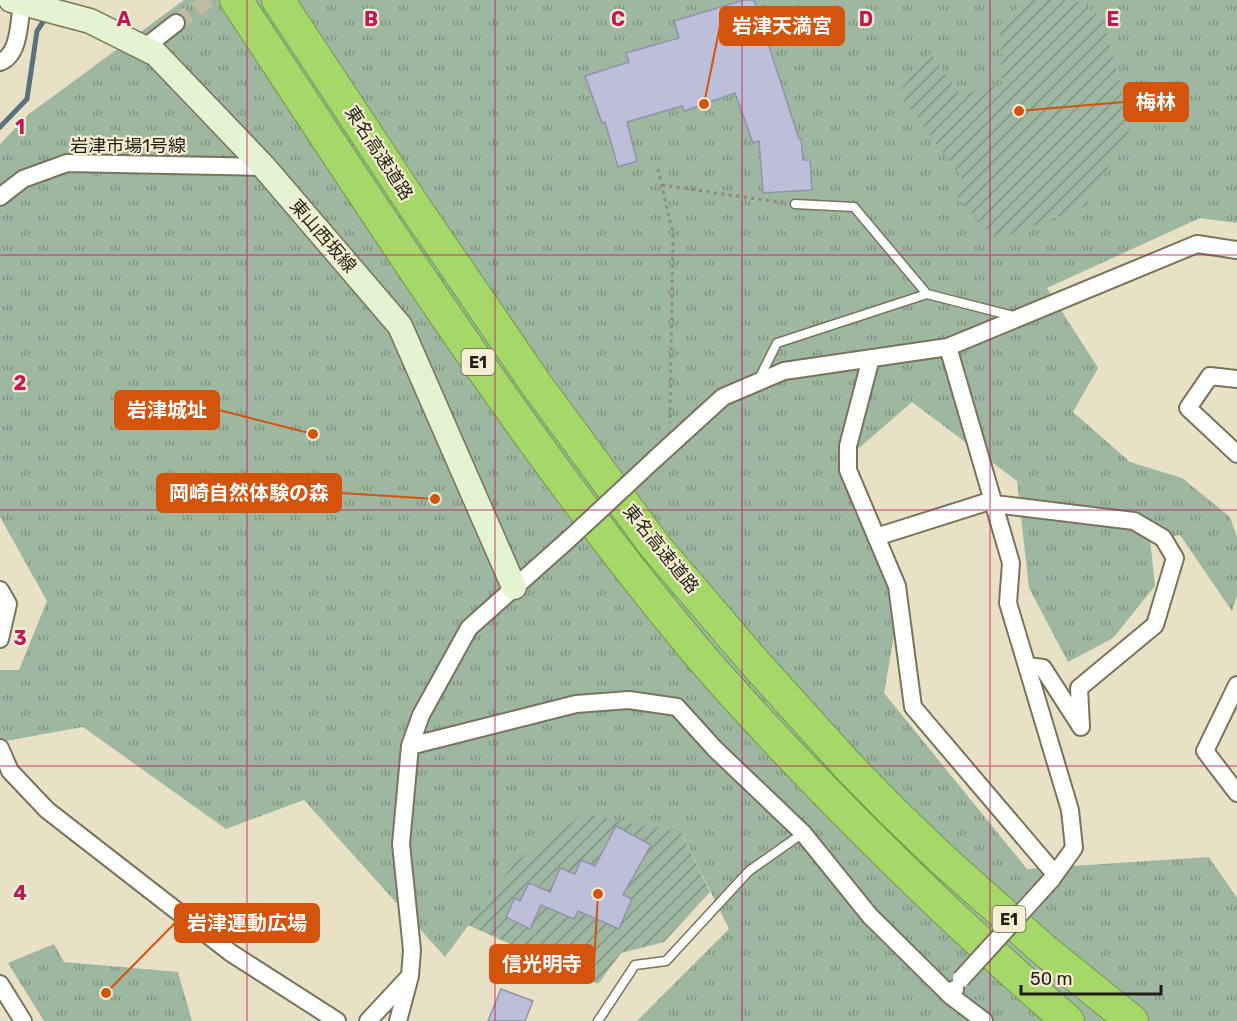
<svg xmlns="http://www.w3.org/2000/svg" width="1237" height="1021" font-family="Rubik,'Noto Sans JP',sans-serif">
  <defs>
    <pattern id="park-tufts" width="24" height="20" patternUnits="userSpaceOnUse" patternTransform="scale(1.5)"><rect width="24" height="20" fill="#9db7a0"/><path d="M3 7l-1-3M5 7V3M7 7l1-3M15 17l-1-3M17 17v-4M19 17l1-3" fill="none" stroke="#809481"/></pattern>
    <pattern id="garden-furrows" width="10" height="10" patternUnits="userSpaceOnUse" patternTransform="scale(1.5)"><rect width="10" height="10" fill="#9db7a0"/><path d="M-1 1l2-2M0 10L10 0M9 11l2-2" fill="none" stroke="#809481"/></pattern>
  </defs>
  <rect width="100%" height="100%" fill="#e8e1c5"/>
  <!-- park -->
  <path fill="url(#park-tufts)" d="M 184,0 L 1237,0 L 1237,223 L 1200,218 L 1047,288 L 1098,368 L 1073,412 L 1130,462 L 1182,478 L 1230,517 L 1237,537 L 1237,596 L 1232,611 L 1180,535 L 1150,539 L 1155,586 L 1113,638 L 1068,662 L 1029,588 L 1017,481 L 912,402 L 852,454 L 903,584 L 884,693 L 1027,869 L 1209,857 L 1237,898 L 1237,1021 L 637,1021 L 729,929 L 681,832 L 514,863 L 445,957 L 304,800 L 226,829 L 83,727 L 0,742 L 0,670 L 19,670 L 47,601 L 0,517 L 0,144 L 29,114 Z
    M 54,944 L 64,962 L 178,972 L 192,1021 L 44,1021 L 8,963 Z"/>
  <!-- garden -->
  <path fill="url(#garden-furrows)" d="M 1025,0 L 1076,0 L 1104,20 L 1131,128 L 1086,206 L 996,240 L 955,196 L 964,181 L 898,93 L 930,53 L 960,94 L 1002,85 L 1000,25 Z
    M 584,814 L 681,832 L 710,892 L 664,942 L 621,953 L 598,984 L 468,925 L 514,863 Z"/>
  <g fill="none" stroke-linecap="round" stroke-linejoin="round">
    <!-- stream -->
    <path stroke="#59727e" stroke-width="5" d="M 0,127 L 27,99 L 37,31 L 47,16"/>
  </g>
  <!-- building -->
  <path fill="#bdbed9" stroke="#9192ac" stroke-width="1.5" d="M 744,0 L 754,0 L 799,139 L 801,139 L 803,160 L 810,160 L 812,190 L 763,193 L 759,141 L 753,143 L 735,93 L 685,111 L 682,106 L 627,122 L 637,161 L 618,167 L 605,122 L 602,123 L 585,76 L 629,62 L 626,53 L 679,38 L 674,21 Z
    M 616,826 L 651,845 L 623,895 L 632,899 L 619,929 L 578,911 L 574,919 L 541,905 L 530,929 L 506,917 L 515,898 L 520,901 L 529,883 L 550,892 L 560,868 L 575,874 L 581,860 L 595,866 Z
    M 501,989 L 533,1001 L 525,1021 L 488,1021 Z"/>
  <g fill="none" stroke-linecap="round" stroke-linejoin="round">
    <!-- street-tunnel -->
    <path stroke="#c0baa2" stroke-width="16" stroke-dasharray="16 8" stroke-linecap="butt" d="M 176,23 L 209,0"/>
    <defs>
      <path id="lane" d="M 927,294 L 1017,317
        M 759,379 L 777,343 L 927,294 L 854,207 L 795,204
        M 598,1021 L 635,965 L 666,961 L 749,871 L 803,833"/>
      <path id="street" d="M 144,48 L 176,23
        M 0,62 C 20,55 19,21 22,3
        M 0,197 L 23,179 L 67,163 L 264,167
        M 948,347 L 1011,563 L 1008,603 L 1070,810 L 1074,848 L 1051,880
        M 871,358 L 848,446 L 848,470 L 897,586 L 913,707 L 1055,874
        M 1237,379 L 1210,376 L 1188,408 L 1237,454
        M 655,459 L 723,397 L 784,371 L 948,347 L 1197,244 L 1237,250
        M 994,504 L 1134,521 L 1163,538 L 1175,558 L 1155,625 L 1079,688 L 1081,727 L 1043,668 L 1028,666
        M 876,537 L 993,500
        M 0,590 L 8,604 L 0,639
        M 1237,685 L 1205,751 L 1237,793
        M 410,746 L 576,704 L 629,700 L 677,707 L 715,749 L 803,833 L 870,916 L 951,996
        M 0,748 L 10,771 L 47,810 L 231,953 L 337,1021
        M 0,984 L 23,1021
        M 955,989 L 951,996 L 984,1021
        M 368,1021 L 408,978
        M 398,1021 L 410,976 L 412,950 L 401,844 L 410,746 L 421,715 L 469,628 L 569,539"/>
      <path id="secondary" d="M 11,0 L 90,21 L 156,54 L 264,167 L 400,326 L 514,587"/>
      <path id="highway" d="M 236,0 C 381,220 523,443 692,646 C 720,680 751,713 781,745 C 872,842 968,934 1068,1021
        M 278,0 L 416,209 L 536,384 L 655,546 L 755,663 L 848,766 L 891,810 L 943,860 L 1044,950 L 1132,1021"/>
    </defs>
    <!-- lane casing -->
    <use href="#lane" stroke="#7a745b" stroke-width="11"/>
    <!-- street casing -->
    <use href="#street" stroke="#7a745b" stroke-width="20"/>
    <!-- secondary casing -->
    <use href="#secondary" stroke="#7a745b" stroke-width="27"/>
    <!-- highway casing -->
    <use href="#highway" stroke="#77974b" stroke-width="34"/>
    <!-- path -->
    <path stroke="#8f8a76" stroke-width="3" stroke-dasharray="3 4.5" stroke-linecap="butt" d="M 658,169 L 673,234 L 670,423
      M 662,185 L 784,203"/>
    <!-- lane -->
    <use href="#lane" stroke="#fff" stroke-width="8"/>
    <!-- street -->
    <use href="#street" stroke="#fff" stroke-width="16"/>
    <!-- secondary -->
    <use href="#secondary" stroke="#e4f3d2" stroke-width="24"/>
    <!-- highway -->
    <use href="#highway" stroke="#a6d869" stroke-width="32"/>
    <defs>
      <path id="street-bridge" d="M 569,539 L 655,459
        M 961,979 L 1051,880"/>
    </defs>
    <!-- street-bridge casing -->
    <use href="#street-bridge" stroke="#7a745b" stroke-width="20" stroke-linecap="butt"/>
    <!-- street-bridge -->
    <use href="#street-bridge" stroke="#fff" stroke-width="16"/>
  </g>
  <!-- grid -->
  <path fill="none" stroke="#c2185b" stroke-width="1.5" stroke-opacity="0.55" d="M 247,0 L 247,1021M 495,0 L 495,1021M 742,0 L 742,1021M 990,0 L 990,1021M 0,255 L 1237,255M 0,510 L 1237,510M 0,766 L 1237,766"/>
  <g text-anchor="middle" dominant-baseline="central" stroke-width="4.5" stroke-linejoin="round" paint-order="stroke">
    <!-- shield labels -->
    <g fill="#f5eed2" stroke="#615d4d" stroke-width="1.5">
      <rect x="461.5" y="349" width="33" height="26" rx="4.5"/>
      <rect x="992.5" y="906" width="33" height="26" rx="4.5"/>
    </g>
    <g font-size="16" font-weight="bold" fill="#211f14">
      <text x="478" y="362">E1</text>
      <text x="1009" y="919">E1</text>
    </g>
    <!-- street labels -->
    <g font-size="18" fill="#211f14" stroke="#f5eed2">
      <text x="128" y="146">岩津市場1号線</text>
      <text transform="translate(379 153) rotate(57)">東名高速道路</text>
      <text transform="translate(323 236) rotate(49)">東山西坂線</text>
      <text transform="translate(661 549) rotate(51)">東名高速道路</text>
    </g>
  </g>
  <g font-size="20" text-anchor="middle" font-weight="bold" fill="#c2185b" stroke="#f5eed2" stroke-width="4.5" stroke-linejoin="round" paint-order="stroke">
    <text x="124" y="26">A</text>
    <text x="371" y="26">B</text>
    <text x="618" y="26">C</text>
    <text x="866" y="26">D</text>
    <text x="1113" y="26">E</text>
    <text x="20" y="134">1</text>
    <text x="20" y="390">2</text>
    <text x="20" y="645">3</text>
    <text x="20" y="900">4</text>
  </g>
  <!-- callouts -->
  <path fill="none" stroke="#d4530d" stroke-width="2" d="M704 104L720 26M1019 111L1124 102M313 434L219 410M435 499L341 493M106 993L175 923M598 894L594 964"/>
  <g fill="#d4530d" stroke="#f5eed2" stroke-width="2">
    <circle cx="704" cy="104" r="6"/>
    <circle cx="1019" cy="111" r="6"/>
    <circle cx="313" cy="434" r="6"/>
    <circle cx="435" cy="499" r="6"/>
    <circle cx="106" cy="993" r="6"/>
    <circle cx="598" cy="894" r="6"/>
  </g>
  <g fill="#d4530d" stroke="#d4530d" stroke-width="2">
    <rect x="720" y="7" width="124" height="38" rx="6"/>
    <rect x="1124" y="83" width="64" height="38" rx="6"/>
    <rect x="115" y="391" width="104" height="38" rx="6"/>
    <rect x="157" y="474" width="184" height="38" rx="6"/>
    <rect x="175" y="904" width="144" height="38" rx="6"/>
    <rect x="490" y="945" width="104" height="38" rx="6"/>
  </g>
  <g font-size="20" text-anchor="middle" font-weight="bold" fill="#fff">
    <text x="782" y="33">岩津天満宮</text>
    <text x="1156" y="109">梅林</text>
    <text x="167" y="417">岩津城址</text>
    <text x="249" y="500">岡崎自然体験の森</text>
    <text x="247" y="930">岩津運動広場</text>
    <text x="542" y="971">信光明寺</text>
  </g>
  <!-- scale -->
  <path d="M1021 985v9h140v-9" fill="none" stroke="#211f14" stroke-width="3"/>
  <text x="1030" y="985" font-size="18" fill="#211f14" stroke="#f5eed2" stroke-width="4.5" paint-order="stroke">50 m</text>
</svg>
